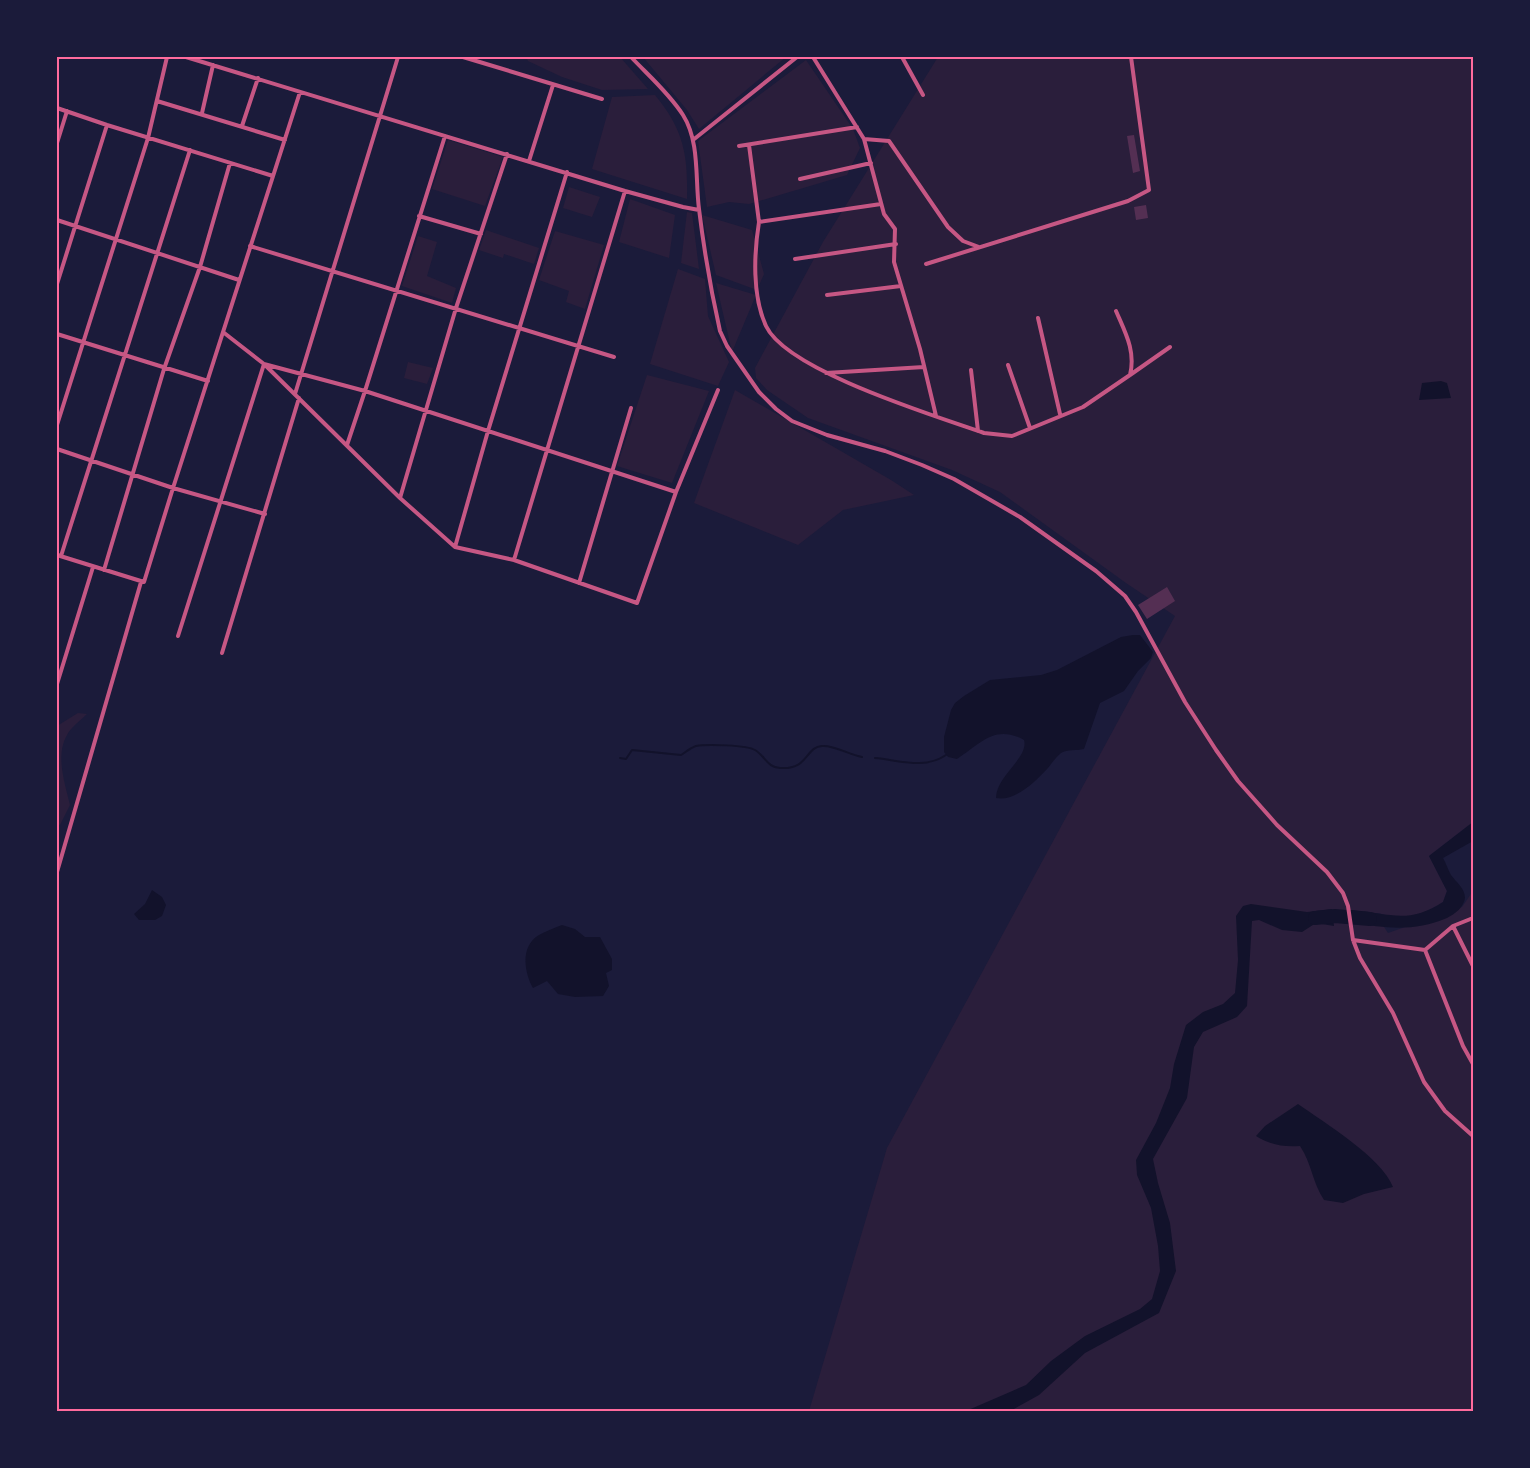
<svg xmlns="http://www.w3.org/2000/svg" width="1530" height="1468" font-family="Poppins,sans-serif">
  <rect width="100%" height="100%" fill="#1b1b3a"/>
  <!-- green -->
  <path fill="#2a1e3b" d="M 526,57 L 620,57 L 648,89 L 602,90 L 562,77 L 528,61 Z
    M 643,57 L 786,57 L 699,129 L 687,110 Z
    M 938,57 L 1473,57 L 1473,822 L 1429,856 L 1447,891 L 1443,902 C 1429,911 1412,919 1394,917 C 1388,916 1381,913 1375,913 L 1388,933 L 1462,907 L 1473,891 L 1473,1411 L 809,1411 L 887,1148 L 1175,616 L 1126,583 L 1000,492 L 952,470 L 808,418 L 767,390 L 756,378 L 755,368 L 823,242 Z
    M 806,60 L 853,129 L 860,148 L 847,175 L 749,204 L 729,202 L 707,207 L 698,141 Z
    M 655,95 C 684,130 688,155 687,199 L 592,169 L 612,97 Z
    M 448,140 L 503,157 L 485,206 L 432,189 Z
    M 569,187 L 600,197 L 592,217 L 563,208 Z
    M 630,199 L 675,215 L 669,258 L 619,242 Z
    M 687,212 L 692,213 L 699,269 L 681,263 Z
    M 702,215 L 752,230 L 764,274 L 757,290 L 716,275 Z
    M 486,230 L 539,248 L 534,264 L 504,254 L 503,258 L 479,250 Z
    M 555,231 L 604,245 L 585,309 L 566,302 L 569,291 L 539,280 Z
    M 418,236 L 437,242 L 427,276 L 456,288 L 452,303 L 402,286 Z
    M 678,269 L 705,279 L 708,316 L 729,362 L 718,386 L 650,364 Z
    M 716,283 L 756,295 L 732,352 Z
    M 408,362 L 433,368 L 427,384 L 404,378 Z
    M 647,375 L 709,391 L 672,483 L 617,466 Z
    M 735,390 L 891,480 L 914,495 L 843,510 L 798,545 L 694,503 Z
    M 78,713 L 87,714 C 81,720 71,727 67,735 C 55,756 65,783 70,805 L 60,825 L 57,824 L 57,726 Z"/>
  <!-- water -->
  <path fill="#12122b" d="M 1441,381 L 1447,383 L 1451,398 L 1419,400 L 1422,383 Z
    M 1133,635 L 1140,635 L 1153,652 L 1151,658 L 1138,671 L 1124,691 L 1100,703 L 1084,749 C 1076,751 1068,749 1061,753 C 1056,757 1052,763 1048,768 C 1036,781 1015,802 996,798 C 996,776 1029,758 1024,740 C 995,724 981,743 957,759 L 948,757 L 944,752 L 944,737 L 951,710 L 955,703 L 964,696 L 990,680 L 1041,675 L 1057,670 L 1121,637 Z
    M 1473,822 L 1473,841 L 1443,858 C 1446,863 1448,870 1451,875 C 1456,882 1465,888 1465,898 C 1464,907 1455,914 1447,918 C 1414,932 1387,928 1352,923 L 1351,910 C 1390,913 1407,925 1443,902 L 1447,891 L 1429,856 Z
    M 152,890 L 162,897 L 166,905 L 162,916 L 155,920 L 139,920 L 134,914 L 145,904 Z
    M 1251,904 L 1307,912 L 1332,909 L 1334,926 L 1316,923 L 1302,932 L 1282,930 L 1259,920 L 1252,921 L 1247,1006 L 1237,1017 L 1203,1032 L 1194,1047 L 1187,1098 L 1153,1159 L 1158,1183 L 1170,1223 L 1176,1271 L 1159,1313 L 1085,1353 L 1039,1395 L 1012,1410 L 966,1411 L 1026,1385 L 1051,1361 L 1085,1336 L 1140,1309 L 1152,1299 L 1160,1271 L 1158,1246 L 1151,1208 L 1137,1175 L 1136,1160 L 1156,1123 L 1170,1088 L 1174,1064 L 1186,1025 L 1203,1012 L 1223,1004 L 1235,993 L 1238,960 L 1236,916 L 1243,906 Z
    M 562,925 L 575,929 L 585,937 L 600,937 L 612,959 L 612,970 L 606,973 L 609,986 L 603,996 L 575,997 L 558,994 L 547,981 L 533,988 C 524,972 520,946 539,935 C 546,931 554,928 562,925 Z
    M 1298,1104 C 1325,1123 1381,1157 1393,1187 L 1364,1194 L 1343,1203 L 1324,1200 C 1312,1182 1312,1164 1300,1146 C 1282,1147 1271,1145 1256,1136 L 1265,1126 Z"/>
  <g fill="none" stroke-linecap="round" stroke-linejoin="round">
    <!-- stream -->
    <path stroke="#12122b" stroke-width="2" d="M 620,758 L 626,759 L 632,750 L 681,755 C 686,752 690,748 696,746 C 706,744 747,745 755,750 C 765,756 768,768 780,768 C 809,770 805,747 822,746 C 835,745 849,755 862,757
      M 875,758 C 899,760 924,770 946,755"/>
    <!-- river -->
    <path stroke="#12122b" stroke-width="14" d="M 1315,918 L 1335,916 L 1370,919"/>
  </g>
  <!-- building -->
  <path fill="#542f53" d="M 1134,135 L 1140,171 L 1133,173 L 1127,136 Z
    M 1146,205 L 1148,218 L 1136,220 L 1134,207 Z
    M 1167,587 L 1175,601 L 1147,619 L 1138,605 Z"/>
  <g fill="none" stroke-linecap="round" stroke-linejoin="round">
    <!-- minor -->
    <path stroke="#c65784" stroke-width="4" d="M 186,57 L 625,191 L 683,207 L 699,210
      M 463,57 L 602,99
      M 631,57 C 648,75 669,93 683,115 C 700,142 695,179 699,209 C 704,250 711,291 720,331 L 727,346 L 759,392 L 776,409 L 792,421 L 827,435 L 885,451 L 922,465 L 954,479 L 1020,517 L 1096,571 L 1125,596 L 1136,612 L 1185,702 L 1216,750 L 1238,781 L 1277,825 L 1327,872 L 1343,893 L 1348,906 L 1353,940 L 1360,958 L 1393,1013 L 1424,1082 L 1445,1111 L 1473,1136
      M 813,57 L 864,139 L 889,141 L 948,227 L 963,241 L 979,247
      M 902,57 L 923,95
      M 157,101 L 285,140
      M 57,108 L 107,125 L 273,176
      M 202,113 L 213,65
      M 242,126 L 258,78
      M 864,139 L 884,214 L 895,229 L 894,262 L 920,349 L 936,416
      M 693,140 L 797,57
      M 57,143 L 67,111
      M 749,145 L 759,222 L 881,204
      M 739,146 L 857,127
      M 529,161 L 553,85
      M 800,179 L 871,163
      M 419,216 L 481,234
      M 57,220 L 239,280
      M 759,222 C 754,253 752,296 766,326 C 787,371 936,416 984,433 L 1012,436 L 1083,407 L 1130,375 C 1136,351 1125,332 1116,311
      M 250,246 L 614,357
      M 795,259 L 896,244
      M 926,264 L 1128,201 L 1149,190 L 1131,57
      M 57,284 L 107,125
      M 827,295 L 901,286
      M 1038,318 L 1060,414
      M 223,332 L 264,364 L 400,498 L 455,547 L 514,560 L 637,603 L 676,492 L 718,390
      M 57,334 L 208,381
      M 1008,365 L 1030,428
      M 971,370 L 978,431
      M 826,373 L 924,367
      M 1130,375 L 1170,347
      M 295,394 L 398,57
      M 57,425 L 148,138 L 167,57
      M 347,445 L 365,391 L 445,136
      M 57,449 L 173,488 L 265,514
      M 400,498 L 456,308 L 507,154
      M 455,547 L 488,431 L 567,172
      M 57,555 L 144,582 L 173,488 L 300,92
      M 61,556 L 190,150
      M 514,560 L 625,191
      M 104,570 L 164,369 L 200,267 L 230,163
      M 579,583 L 631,408
      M 178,636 L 264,364 L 365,391 L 676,492
      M 222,653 L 299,398
      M 57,684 L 93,567
      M 57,872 L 141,582
      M 1453,926 L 1473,966
      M 1353,940 L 1425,950 L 1453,926 L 1473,918
      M 1425,950 L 1463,1046 L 1473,1064"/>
  </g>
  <!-- border -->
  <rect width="1530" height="1468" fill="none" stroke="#1b1b3a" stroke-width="117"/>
  <rect x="58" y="58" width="1414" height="1352" fill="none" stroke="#ff6b9d" stroke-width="2"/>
</svg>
